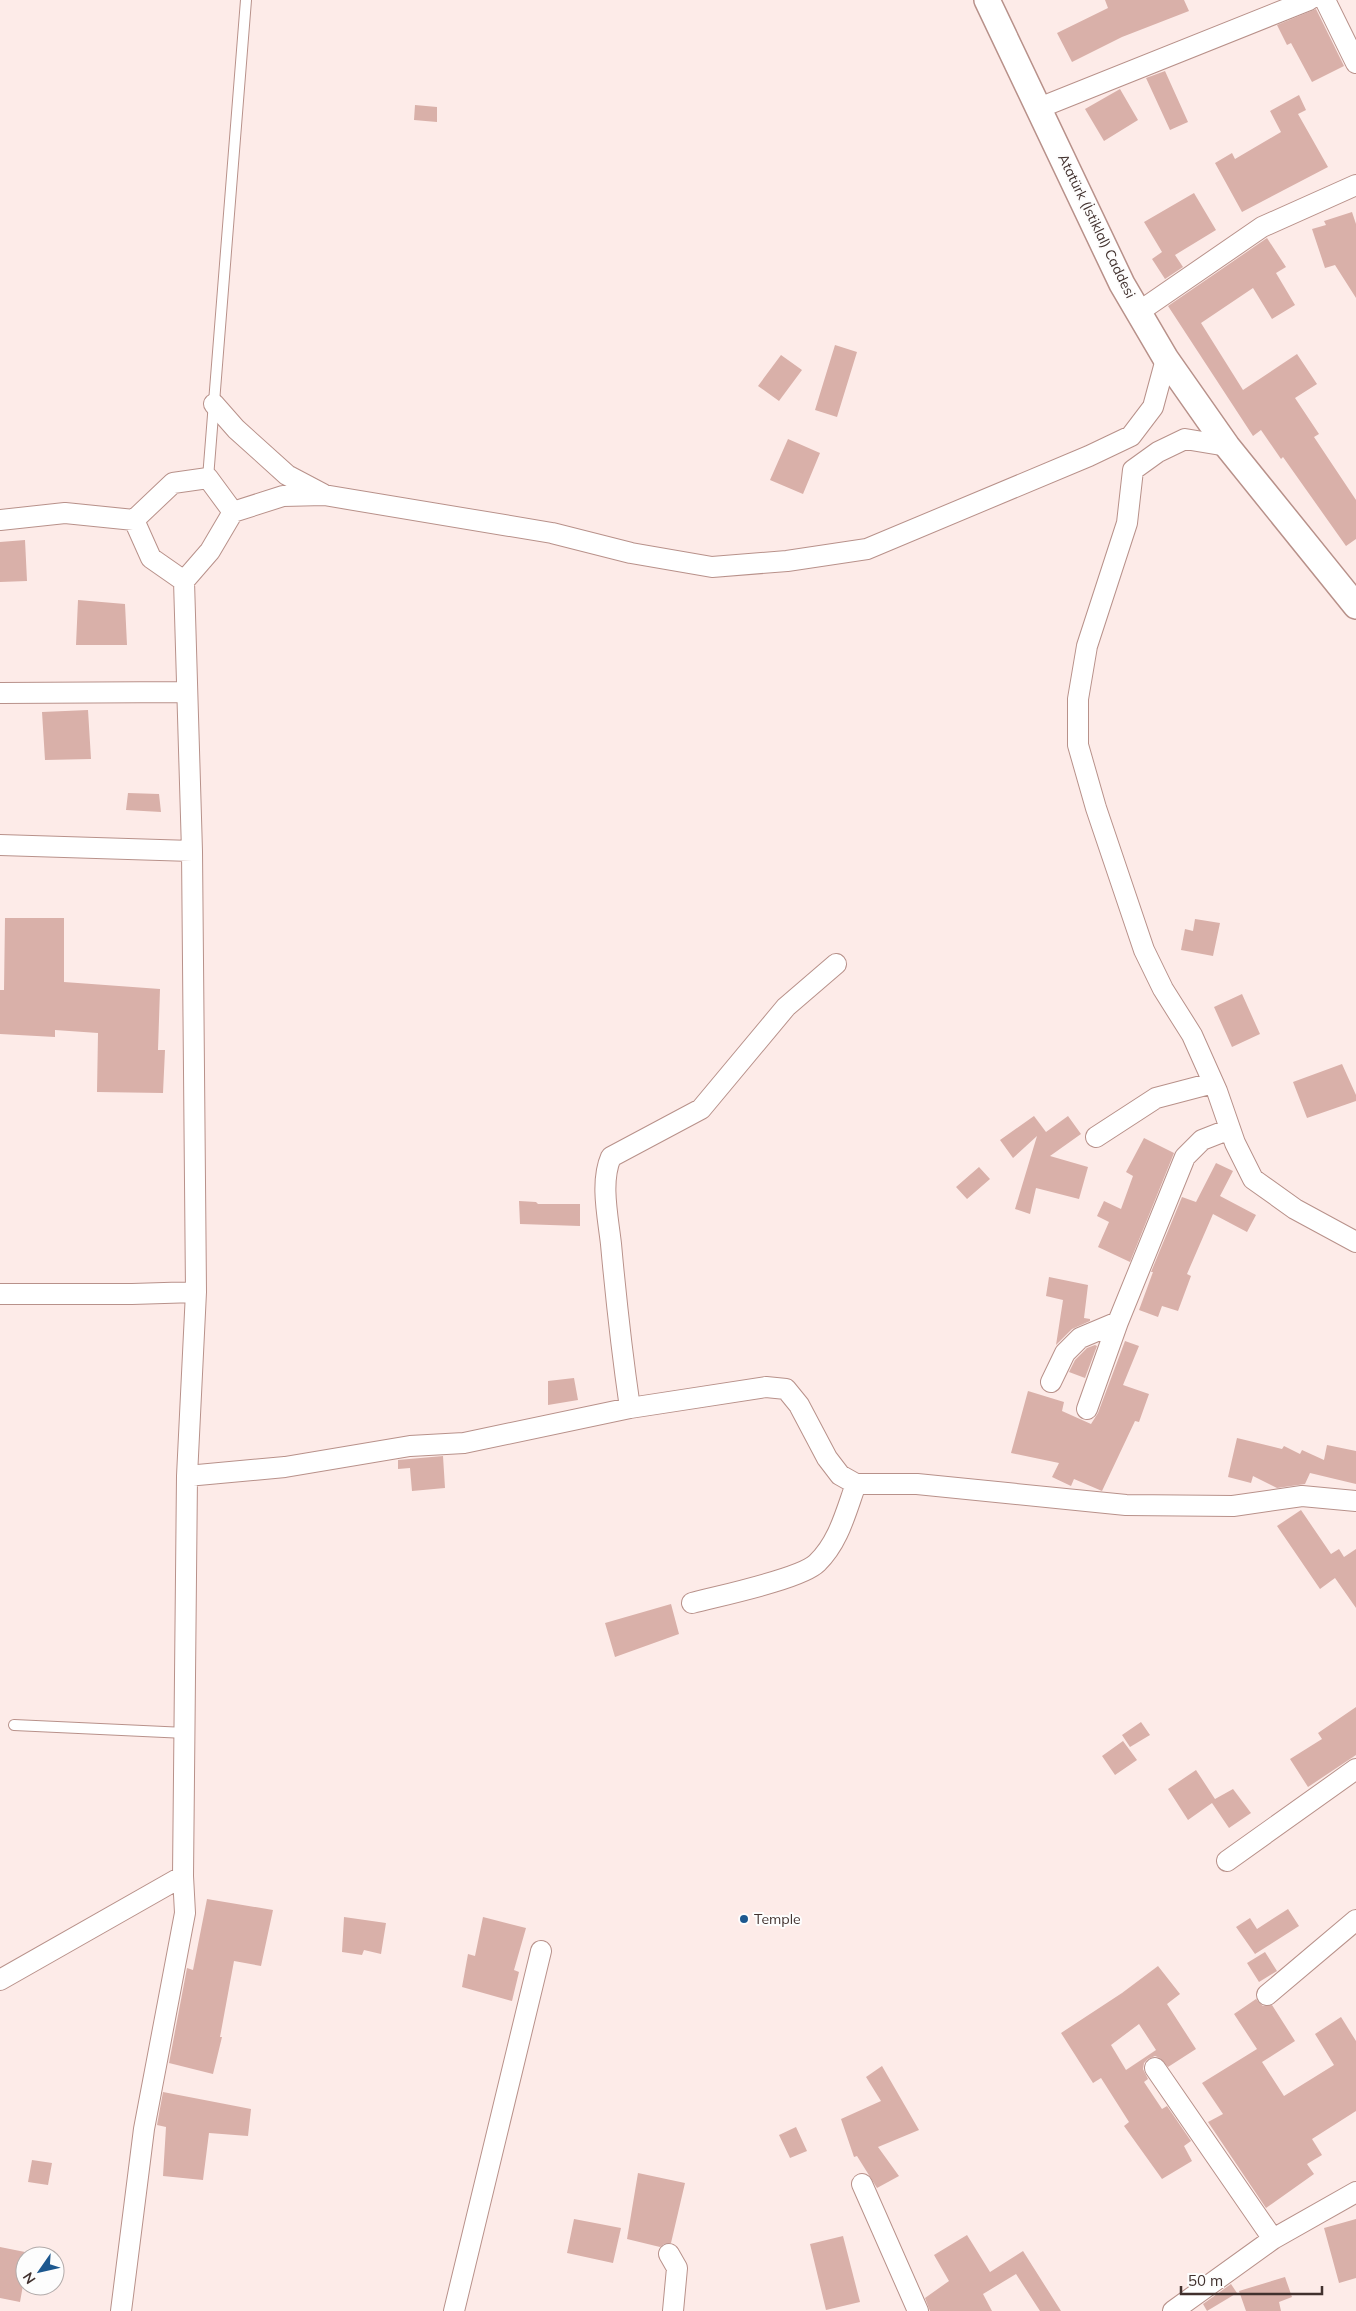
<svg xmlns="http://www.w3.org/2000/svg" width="1356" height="2311" font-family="Mulish,sans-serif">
  <rect width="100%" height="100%" fill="#fdebe8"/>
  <!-- building -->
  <path fill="#d9b0a9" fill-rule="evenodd" d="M 1105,0 L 1184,0 L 1189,11 L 1122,37 L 1072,62 L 1057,33 L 1108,8 Z
    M 1316,9 L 1344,66 L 1312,82 L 1291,43 L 1287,45 L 1277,25 Z
    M 1165,71 L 1188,122 L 1170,130 L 1146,78 Z
    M 1120,89 L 1138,120 L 1104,141 L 1085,109 Z
    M 1299,95 L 1306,110 L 1298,114 L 1328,167 L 1242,212 L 1215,163 L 1232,153 L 1235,159 L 1281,132 L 1270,111 Z
    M 415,105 L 437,107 L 437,122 L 414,120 Z
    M 1194,193 L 1216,230 L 1175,255 L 1183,267 L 1165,279 L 1152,259 L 1162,252 L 1144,222 Z
    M 1352,212 L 1356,224 L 1356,298 L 1335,265 L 1325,268 L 1312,229 L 1326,225 L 1324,221 Z
    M 1267,238 L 1286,267 L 1276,273 L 1295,305 L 1272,319 L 1253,288 L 1201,323 L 1243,390 L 1297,354 L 1317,384 L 1295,398 L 1319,434 L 1314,437 L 1356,500 L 1356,539 L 1346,546 L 1283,457 L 1281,459 L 1261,430 L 1253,436 L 1168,306 Z
    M 835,345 L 857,352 L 837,417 L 815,410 Z
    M 781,355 L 802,370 L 779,401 L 758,386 Z
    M 788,439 L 820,453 L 803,494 L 770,480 Z
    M 25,540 L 27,581 L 0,582 L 0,542 Z
    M 78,600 L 125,604 L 127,645 L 76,645 Z
    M 88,710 L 91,759 L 45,760 L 42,712 Z
    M 128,793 L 159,794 L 161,812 L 126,810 Z
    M 5,918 L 64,918 L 64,982 L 160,989 L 158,1050 L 165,1050 L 163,1093 L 97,1092 L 98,1033 L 55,1030 L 55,1037 L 0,1034 L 0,990 L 4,990 Z
    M 1195,919 L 1220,923 L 1213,956 L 1181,950 L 1185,929 L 1193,931 Z
    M 1242,994 L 1260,1034 L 1232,1047 L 1214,1007 Z
    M 1342,1064 L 1356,1095 L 1356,1101 L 1307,1118 L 1293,1082 Z
    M 1034,1116 L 1046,1132 L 1068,1116 L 1081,1134 L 1050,1156 L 1088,1167 L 1079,1199 L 1036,1188 L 1030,1214 L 1015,1209 L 1037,1136 L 1013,1158 L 1000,1140 Z
    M 1144,1138 L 1174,1153 L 1130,1262 L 1098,1247 L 1109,1222 L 1097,1216 L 1104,1201 L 1121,1209 L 1133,1176 L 1126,1172 Z
    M 1216,1163 L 1233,1171 L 1220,1196 L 1256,1215 L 1247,1232 L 1213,1214 L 1187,1274 L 1191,1276 L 1178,1311 L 1162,1306 L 1158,1317 L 1139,1310 L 1153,1272 L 1151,1272 L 1182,1197 L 1196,1202 Z
    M 979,1167 L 990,1179 L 967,1199 L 956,1187 Z
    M 519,1201 L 536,1202 L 538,1204 L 580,1204 L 580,1226 L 520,1224 Z
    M 1049,1277 L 1088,1285 L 1084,1318 L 1090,1319 L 1090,1321 L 1072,1329 L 1056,1345 L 1063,1300 L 1046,1296 Z
    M 1125,1341 L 1139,1346 L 1123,1385 L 1149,1394 L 1139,1422 L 1135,1421 L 1102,1491 L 1074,1479 L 1071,1486 L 1052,1477 L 1059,1463 L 1011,1453 L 1028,1391 L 1064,1402 L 1062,1411 L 1091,1424 L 1098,1413 Z
    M 1095,1345 L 1097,1346 L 1085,1378 L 1069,1372 L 1075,1360 L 1087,1348 Z
    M 574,1378 L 578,1400 L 548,1405 L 548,1381 Z
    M 1237,1438 L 1282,1449 L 1284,1446 L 1300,1454 L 1302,1450 L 1324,1460 L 1327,1445 L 1356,1451 L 1356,1484 L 1310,1473 L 1305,1484 L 1277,1488 L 1253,1476 L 1251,1483 L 1228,1477 Z
    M 443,1456 L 445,1488 L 412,1491 L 410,1468 L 398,1469 L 398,1460 Z
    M 1301,1510 L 1331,1554 L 1339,1549 L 1344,1557 L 1356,1549 L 1356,1608 L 1335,1578 L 1320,1589 L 1277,1526 Z
    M 671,1604 L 679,1634 L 615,1657 L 605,1623 Z
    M 1356,1707 L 1356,1755 L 1308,1787 L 1290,1759 L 1322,1739 L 1318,1733 Z
    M 1141,1722 L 1150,1735 L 1130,1747 L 1122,1735 Z
    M 1123,1741 L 1137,1760 L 1115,1775 L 1102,1756 Z
    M 1196,1770 L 1215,1799 L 1233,1789 L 1251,1813 L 1229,1828 L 1212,1803 L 1188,1820 L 1168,1789 Z
    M 207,1899 L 273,1910 L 261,1966 L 234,1961 L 220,2037 L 222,2037 L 213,2074 L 169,2063 L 187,1968 L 193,1970 Z
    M 1288,1909 L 1299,1926 L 1255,1954 L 1236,1927 L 1250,1918 L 1257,1929 Z
    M 344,1917 L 386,1923 L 381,1954 L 364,1950 L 362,1955 L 342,1952 Z
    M 483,1917 L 526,1928 L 514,1970 L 519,1972 L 512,2001 L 462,1987 L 468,1954 L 475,1956 Z
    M 1265,1952 L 1277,1971 L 1259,1982 L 1247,1963 Z
    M 1158,1966 L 1180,1994 L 1167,2004 L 1196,2049 L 1168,2067 L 1160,2058 L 1155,2056 L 1148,2059 L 1144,2063 L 1143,2069 L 1148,2079 L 1144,2082 L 1162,2109 L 1167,2106 L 1191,2141 L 1184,2146 L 1192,2161 L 1162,2179 L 1124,2126 L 1129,2122 L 1101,2078 L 1093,2083 L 1061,2033 L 1122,1993 ZM 1139,2024 L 1156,2050 L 1126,2070 L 1111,2045 Z
    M 1256,1999 L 1263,2006 L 1272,2005 L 1295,2041 L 1262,2062 L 1284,2096 L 1334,2065 L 1315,2034 L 1341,2017 L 1356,2041 L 1356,2111 L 1312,2139 L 1322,2155 L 1307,2164 L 1314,2174 L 1266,2208 L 1208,2122 L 1223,2114 L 1202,2083 L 1257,2049 L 1234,2014 Z
    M 882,2066 L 919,2130 L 878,2147 L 899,2176 L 877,2188 L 857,2156 L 854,2157 L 841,2119 L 881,2101 L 866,2077 Z
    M 163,2092 L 251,2109 L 248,2136 L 209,2133 L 203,2180 L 163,2176 L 166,2127 L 157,2125 Z
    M 796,2127 L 807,2151 L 790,2158 L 779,2135 Z
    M 32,2160 L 52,2163 L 48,2185 L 28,2182 Z
    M 638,2173 L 685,2183 L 671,2243 L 664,2244 L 660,2247 L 627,2239 Z
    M 574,2219 L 621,2228 L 613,2263 L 567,2253 Z
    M 1356,2219 L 1356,2278 L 1339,2283 L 1324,2228 Z
    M 967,2235 L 990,2272 L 1023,2251 L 1061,2311 L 1040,2311 L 1016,2274 L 983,2294 L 992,2311 L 930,2311 L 925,2298 L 949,2281 L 934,2255 Z
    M 843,2236 L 860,2302 L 826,2310 L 810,2244 Z
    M 0,2247 L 25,2252 L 25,2274 L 20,2302 L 0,2298 Z
    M 1285,2277 L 1292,2297 L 1279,2302 L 1281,2311 L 1246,2311 L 1239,2291 Z
    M 1231,2284 L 1237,2293 L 1207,2311 L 1203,2304 Z"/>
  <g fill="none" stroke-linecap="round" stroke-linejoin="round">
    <defs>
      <path id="service" d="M 208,478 L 246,0
        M 14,1725 L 186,1733"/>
      <path id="minor" d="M 1325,0 L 1356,63
        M 1039,108 L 1309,0
        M 1140,311 L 1262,227 L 1356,185
        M 214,404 L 236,429 L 287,475 L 323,494
        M 1227,446 L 1185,439 L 1158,452 L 1133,470 L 1127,523 L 1087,646 L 1078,699 L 1078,745 L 1096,808 L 1144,950 L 1163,989 L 1192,1035 L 1217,1091 L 1235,1143 L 1253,1179 L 1295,1209 L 1356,1242
        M 0,520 L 65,513 L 134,520 L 173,483 L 208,478 L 233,512 L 283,496 L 324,495 L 552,533 L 631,553 L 712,567 L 787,561 L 867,549 L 1089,456 L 1131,436 L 1153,407 L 1166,359
        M 134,520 L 151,558 L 184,581
        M 0,693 L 187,692
        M 0,845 L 192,851
        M 1096,1137 L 1156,1098 L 1213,1083
        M 0,1294 L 132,1294 L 196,1292
        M 1051,1382 L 1065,1353 L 1080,1338 L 1118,1322
        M 630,1408 C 622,1353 616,1299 611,1244 C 608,1217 600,1182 611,1157 L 701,1109 L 786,1007 L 836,964
        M 1087,1409 L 1118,1322 L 1185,1157 L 1202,1140 L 1230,1129
        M 187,1476 L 285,1467 L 410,1446 L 464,1443 L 630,1408 L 766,1387 L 786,1389 L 799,1405 L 827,1458 L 840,1475 L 856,1484 L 917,1484 L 1126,1505 L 1233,1506 L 1302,1496 L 1356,1501
        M 692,1603 C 718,1596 801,1579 817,1563 C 839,1542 846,1511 856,1484
        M 1227,1861 L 1356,1769
        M 0,1980 L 183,1876
        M 1267,1995 L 1356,1920
        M 1155,2068 L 1273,2239
        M 862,2184 L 918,2311
        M 669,2254 L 677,2268 L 673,2311
        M 121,2311 L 144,2129 L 185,1913 L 183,1876 L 187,1476 L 196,1292 L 192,851 L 184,581 L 210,551 L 233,512
        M 454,2311 L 541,1951
        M 1173,2311 L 1273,2239 L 1356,2192"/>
      <path id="tertiary" d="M 987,0 L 1122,284 L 1166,359 L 1227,446 L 1356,606"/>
    </defs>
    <!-- service casing -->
    <use href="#service" stroke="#b8918a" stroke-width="12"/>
    <!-- minor casing -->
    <use href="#minor" stroke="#b8918a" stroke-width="22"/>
    <!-- tertiary casing -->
    <use href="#tertiary" stroke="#b8918a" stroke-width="28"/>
    <!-- service -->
    <use href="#service" stroke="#fff" stroke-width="10"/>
    <!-- minor -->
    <use href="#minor" stroke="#fff" stroke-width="20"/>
    <!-- tertiary -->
    <use href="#tertiary" stroke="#fff" stroke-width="25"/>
  </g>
  <!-- markers -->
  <circle fill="#1d588f" stroke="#fdfdfd" stroke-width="2" cx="744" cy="1919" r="5"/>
  <g text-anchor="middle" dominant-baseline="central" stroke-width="4" stroke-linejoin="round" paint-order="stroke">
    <!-- street labels -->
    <g font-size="14" fill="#41312e" stroke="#fdfdfd">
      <text transform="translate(1097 226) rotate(64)">Atatürk (İstiklal) Caddesi</text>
    </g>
    <!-- poi labels -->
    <g font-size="14" fill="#41312e" stroke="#fdfdfd" text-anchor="start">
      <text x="754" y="1919">Temple</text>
    </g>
  </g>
  <!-- north arrow -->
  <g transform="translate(40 2271) rotate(236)"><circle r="24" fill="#fdfdfd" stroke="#b2abaa"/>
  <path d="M0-4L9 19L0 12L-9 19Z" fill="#1d588f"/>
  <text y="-8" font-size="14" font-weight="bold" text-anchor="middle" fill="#41312e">N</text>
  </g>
  <!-- scale -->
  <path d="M1181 2286v8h141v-8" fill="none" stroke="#41312e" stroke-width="2.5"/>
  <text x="1188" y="2286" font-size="15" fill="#41312e" stroke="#fdfdfd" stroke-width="4" paint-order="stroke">50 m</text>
</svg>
